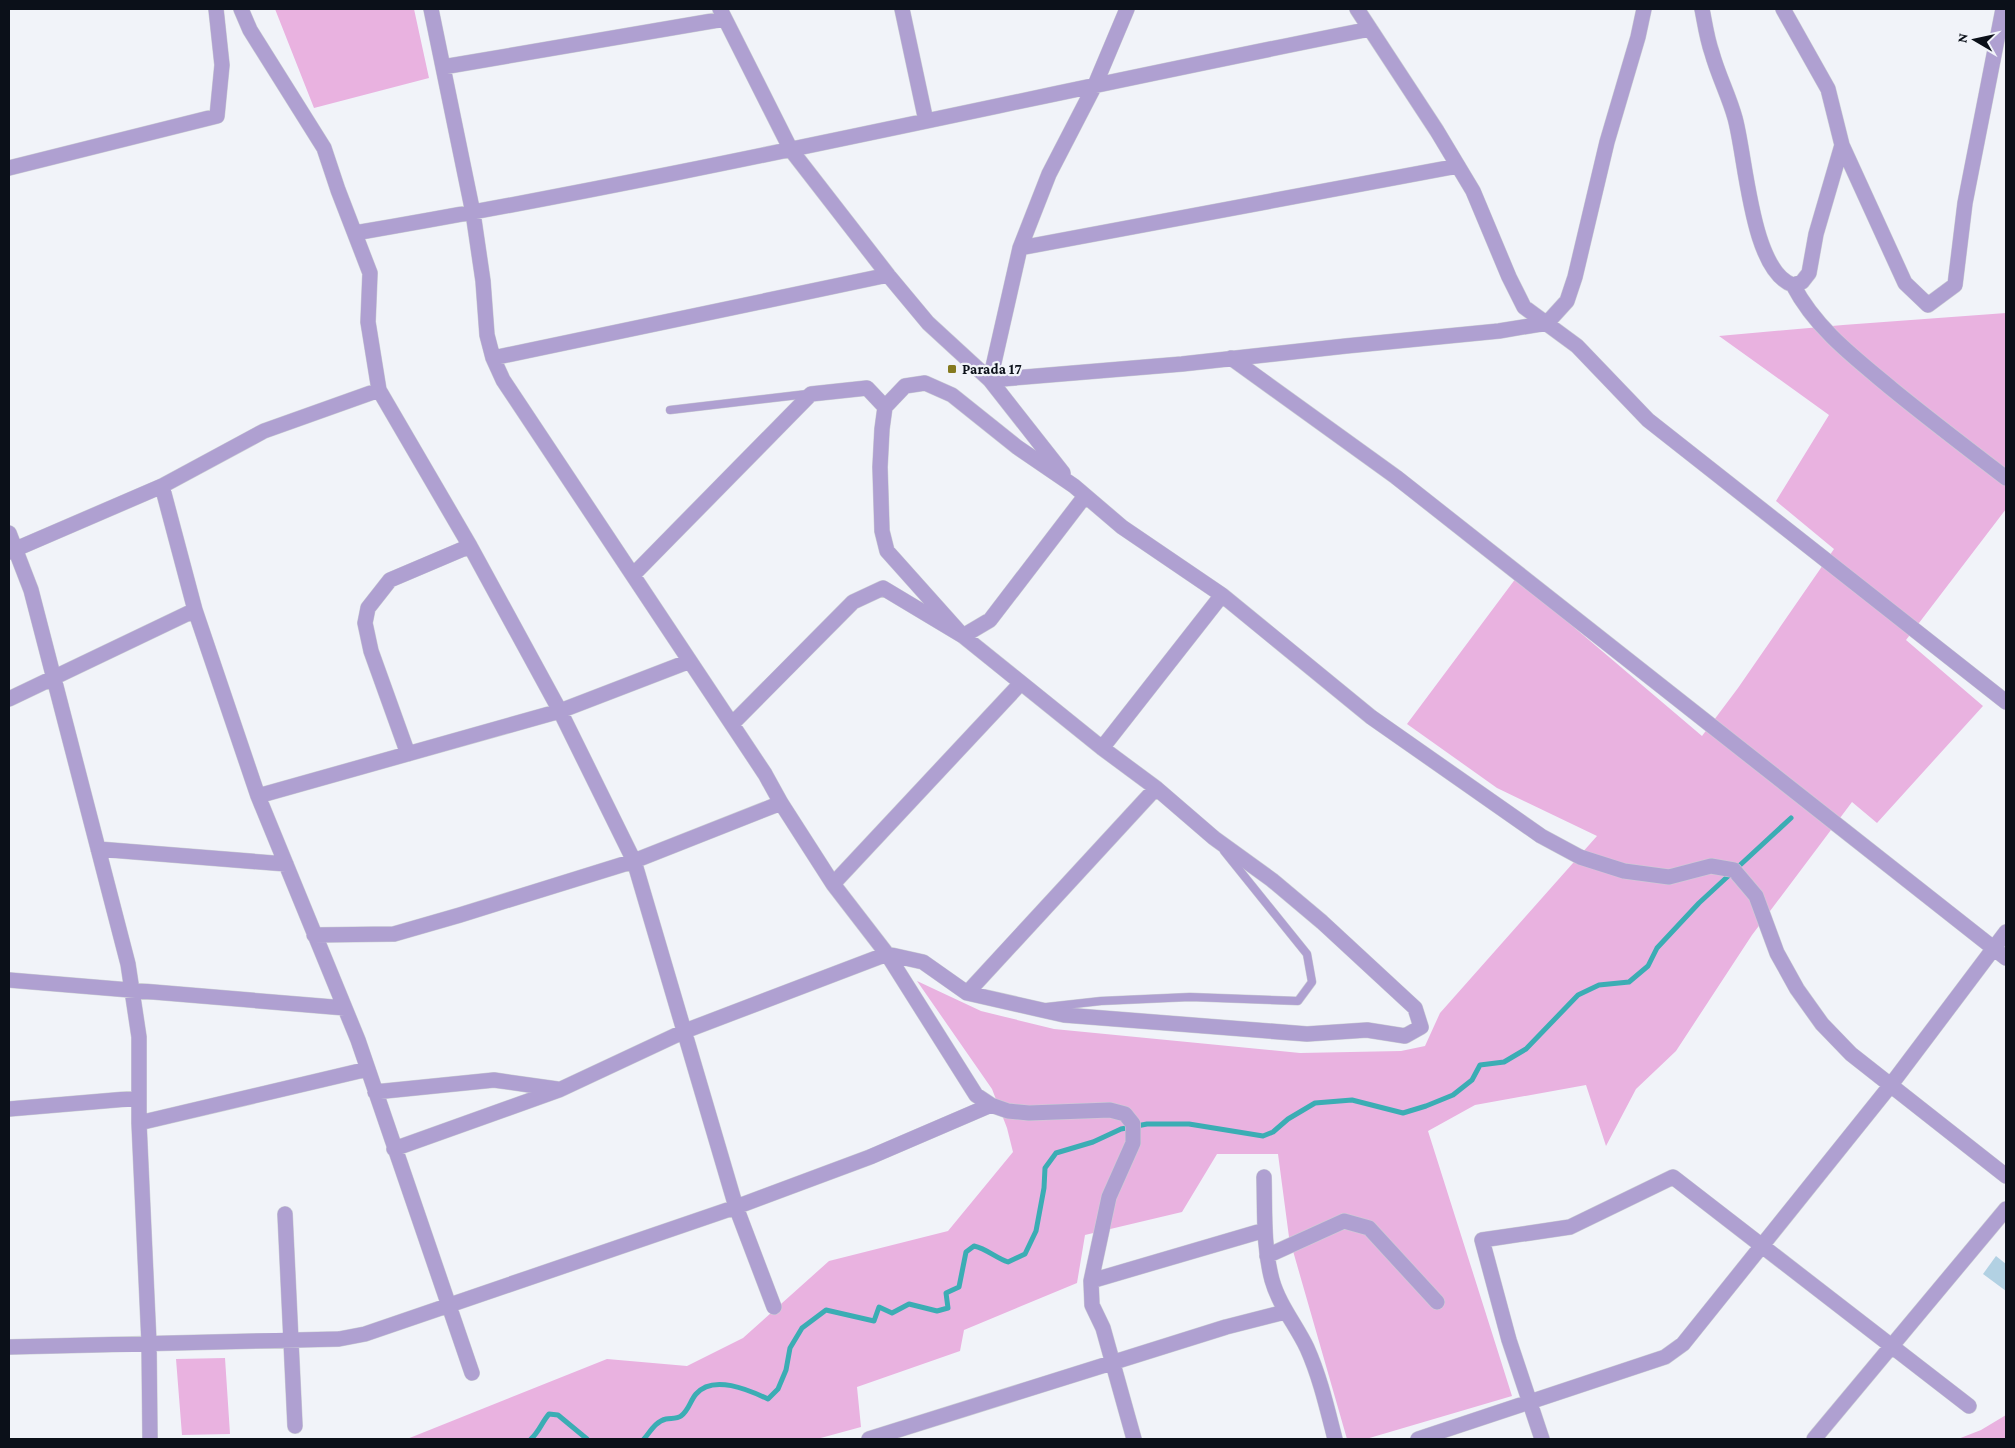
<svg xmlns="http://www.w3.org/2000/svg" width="2015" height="1448" font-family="'Crimson Pro',serif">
  <rect width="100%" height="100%" fill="#f1f3f9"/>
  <!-- green -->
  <path fill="#e9b2e0" d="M 275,9 L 414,9 L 429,78 L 314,108 Z
    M 2006,313 L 2006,509 L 1906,640 L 1983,706 L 1877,823 L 1852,802 L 1752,935 L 1676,1051 L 1636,1089 L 1606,1146 L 1586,1085 L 1475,1105 L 1428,1131 L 1512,1396 L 1366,1439 L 1347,1439 L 1289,1237 L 1278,1154 L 1217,1154 L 1182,1212 L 1085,1235 L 1077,1283 L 964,1330 L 960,1351 L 857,1387 L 861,1427 L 817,1439 L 407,1439 L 607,1359 L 687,1366 L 743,1338 L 829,1261 L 948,1231 L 1013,1152 L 1007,1128 L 992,1089 L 917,981 L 981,1011 L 1054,1029 L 1300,1053 L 1401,1051 L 1425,1046 L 1440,1013 L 1597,836 L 1497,788 L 1407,724 L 1516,578 L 1702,736 L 1738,688 L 1834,549 L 1776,501 L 1829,415 L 1719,336 L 1843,325 Z
    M 225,1358 L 230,1434 L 182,1435 L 176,1359 Z
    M 2006,1415 L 2006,1439 L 1958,1439 L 1981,1430 Z"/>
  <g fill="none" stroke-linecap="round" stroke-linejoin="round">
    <!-- stream -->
    <path stroke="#3badb4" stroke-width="5" d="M 531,1439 C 539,1432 542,1422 549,1414 L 558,1415 L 587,1439
      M 644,1439 C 650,1432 656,1421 666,1419 C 671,1418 677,1419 681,1416 C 689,1410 690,1401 696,1394 C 713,1374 749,1390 768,1399 L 778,1389 L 786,1370 L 790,1348 L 802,1328 L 826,1310 L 874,1321 L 879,1307 L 892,1313 L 909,1304 L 937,1311 L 948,1308 L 946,1293 L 959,1287 L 966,1252 L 974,1246 C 987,1249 996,1258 1008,1262 L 1025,1254 L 1036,1231 L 1044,1188 L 1045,1168 L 1056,1153 L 1093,1142 L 1121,1129 L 1147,1124 L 1189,1124 L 1263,1136 L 1273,1132 L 1288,1119 L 1315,1103 L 1352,1100 L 1403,1113 L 1426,1106 L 1453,1095 L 1472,1080 L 1480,1065 L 1504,1062 L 1526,1049 L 1578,995 L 1599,985 L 1629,982 L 1648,966 L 1657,948 L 1699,903 L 1791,818"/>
  </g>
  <!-- building -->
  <path fill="#b2d1e3" d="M 1996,1256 L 2006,1264 L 2006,1291 L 1983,1274 Z"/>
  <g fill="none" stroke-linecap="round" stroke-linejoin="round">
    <defs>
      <path id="service" d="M 670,410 L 807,394
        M 1047,1007 L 1101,1001 L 1190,997 L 1298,1001 L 1312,982 L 1307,954 L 1224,851"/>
      <path id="minor" d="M 241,9 L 250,30 L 324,148 L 338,190 L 370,273 L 368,322 L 379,390 L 470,546 L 560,711 L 634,861 L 736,1207 L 774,1307
        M 431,9 L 473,213 L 483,281 L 487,335 L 493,358 L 503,380 L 765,774 L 781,803 L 833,884 L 887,954 L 976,1095 L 991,1105 L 1008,1111 L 1029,1113 L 1110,1110 L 1125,1114 L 1133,1124 L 1133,1143 L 1109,1197 L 1091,1281 L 1092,1305 L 1103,1328 L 1134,1439
        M 720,9 L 791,150 L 888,275 L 928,323 L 990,380 L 1063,473
        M 902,9 L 926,121
        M 1357,9 L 1437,131 L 1473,191 L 1509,277 L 1524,307 L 1577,346 L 1648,420 L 2006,702
        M 1702,9 C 1705,24 1707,39 1712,53 C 1718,75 1729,96 1735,118 C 1746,157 1751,271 1793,285 L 1802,282 L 1809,273 L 1816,234 L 1842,145
        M 1783,9 L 1828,89 L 1842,145 L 1905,283 L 1928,305 L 1955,285 L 1965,203 L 2003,9
        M 443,67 L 724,19
        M 9,168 L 217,116 L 222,65 L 216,9
        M 355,233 C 695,175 1031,96 1370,29
        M 1020,248 L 1458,166
        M 1793,285 C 1816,329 1855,358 1892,389 C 1930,420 1968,449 2006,478
        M 493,358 L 888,275
        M 1231,358 L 1396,477 L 2006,958
        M 990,380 L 1182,364 L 1346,346 L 1499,331 L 1547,323 L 1567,301 L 1575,277 L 1607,142 L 1638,37 L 1644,9
        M 990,380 L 1020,248 L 1049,174 L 1095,85 L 1127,9
        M 162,486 L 195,610 L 258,796 L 358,1040 L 472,1373
        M 9,533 L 31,590 L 128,964 L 139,1037 L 139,1123 L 149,1343 L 150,1439
        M 9,552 L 162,486 L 264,431 L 379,390
        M 633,575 L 811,394 L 867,388 L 885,407
        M 9,699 L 195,610
        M 732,724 L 853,602 L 883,588 L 963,636 L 990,620 L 1085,496
        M 1102,748 L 1222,595
        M 408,754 L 371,651 L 365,623 L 368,608 L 390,580 L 470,546
        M 258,796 L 560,711 L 690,661
        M 98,849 L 286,864
        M 833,884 L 1021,683
        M 314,935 L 394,934 L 460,915 L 634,861 L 781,803
        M 9,980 L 345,1008
        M 967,993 L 1156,788
        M 375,1092 L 494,1080 L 557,1089
        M 9,1109 L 139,1098
        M 139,1123 L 368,1069
        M 394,1149 L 559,1090 L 685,1031 L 887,954 L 923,962 L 967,993 L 1064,1015 L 1307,1034 L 1367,1030 L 1405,1036 L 1421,1027 L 1415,1008 L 1322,922 L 1272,880 L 1214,838 L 1156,788 L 1102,748 L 963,636 L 887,551 L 882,531 L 880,467 L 882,429 L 885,407 L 905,386 L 925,383 L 952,395 L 1017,447 L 1074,486 L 1122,527 L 1222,595 L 1371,717 L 1541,836 L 1580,857 L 1624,871 L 1669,877 L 1711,866 L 1734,870 L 1756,896 L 1777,953 L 1797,989 L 1822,1024 L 1851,1054 L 2006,1176
        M 1264,1177 C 1265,1212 1263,1246 1272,1280 C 1279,1305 1296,1325 1307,1348 C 1320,1377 1327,1408 1335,1439
        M 285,1214 L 295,1426
        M 1267,1256 L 1344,1221 L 1369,1228 L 1437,1302
        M 1091,1281 L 1265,1230
        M 9,1347 L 339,1339 L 365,1334 L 736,1207 L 870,1157 L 991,1105
        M 869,1439 L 1226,1327 L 1285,1312
        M 1418,1439 L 1665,1357 L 1683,1344 L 1890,1086 L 2006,932
        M 1542,1439 L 1509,1340 L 1482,1240 L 1570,1227 L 1673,1177 L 1969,1406
        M 1814,1439 L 2006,1209"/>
    </defs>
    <!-- service casing -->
    <use href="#service" stroke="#cccfd5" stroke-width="9"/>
    <!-- minor casing -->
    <use href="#minor" stroke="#cccfd5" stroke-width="16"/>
    <!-- service -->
    <use href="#service" stroke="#afa0d1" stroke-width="8"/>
    <!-- minor -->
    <use href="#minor" stroke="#afa0d1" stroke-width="15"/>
  </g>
  <!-- markers -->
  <rect fill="#857a1f" stroke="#f1f3f9" stroke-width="2" x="947" y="364" width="10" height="10" rx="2.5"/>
  <g text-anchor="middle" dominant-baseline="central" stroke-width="4.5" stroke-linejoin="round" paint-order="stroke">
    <!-- poi labels -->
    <g font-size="15" font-weight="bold" fill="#0b1019" stroke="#f1f3f9" text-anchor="start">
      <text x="962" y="369">Parada 17</text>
    </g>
  </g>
  <!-- border -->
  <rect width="2015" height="1448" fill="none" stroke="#0b1019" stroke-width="20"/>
  <!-- north arrow -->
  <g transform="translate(1975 40) rotate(279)" stroke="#f1f3f9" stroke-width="4" paint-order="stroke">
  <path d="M0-4L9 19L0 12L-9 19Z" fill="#0b1019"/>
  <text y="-8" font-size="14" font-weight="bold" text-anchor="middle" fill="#0b1019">N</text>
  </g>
</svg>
